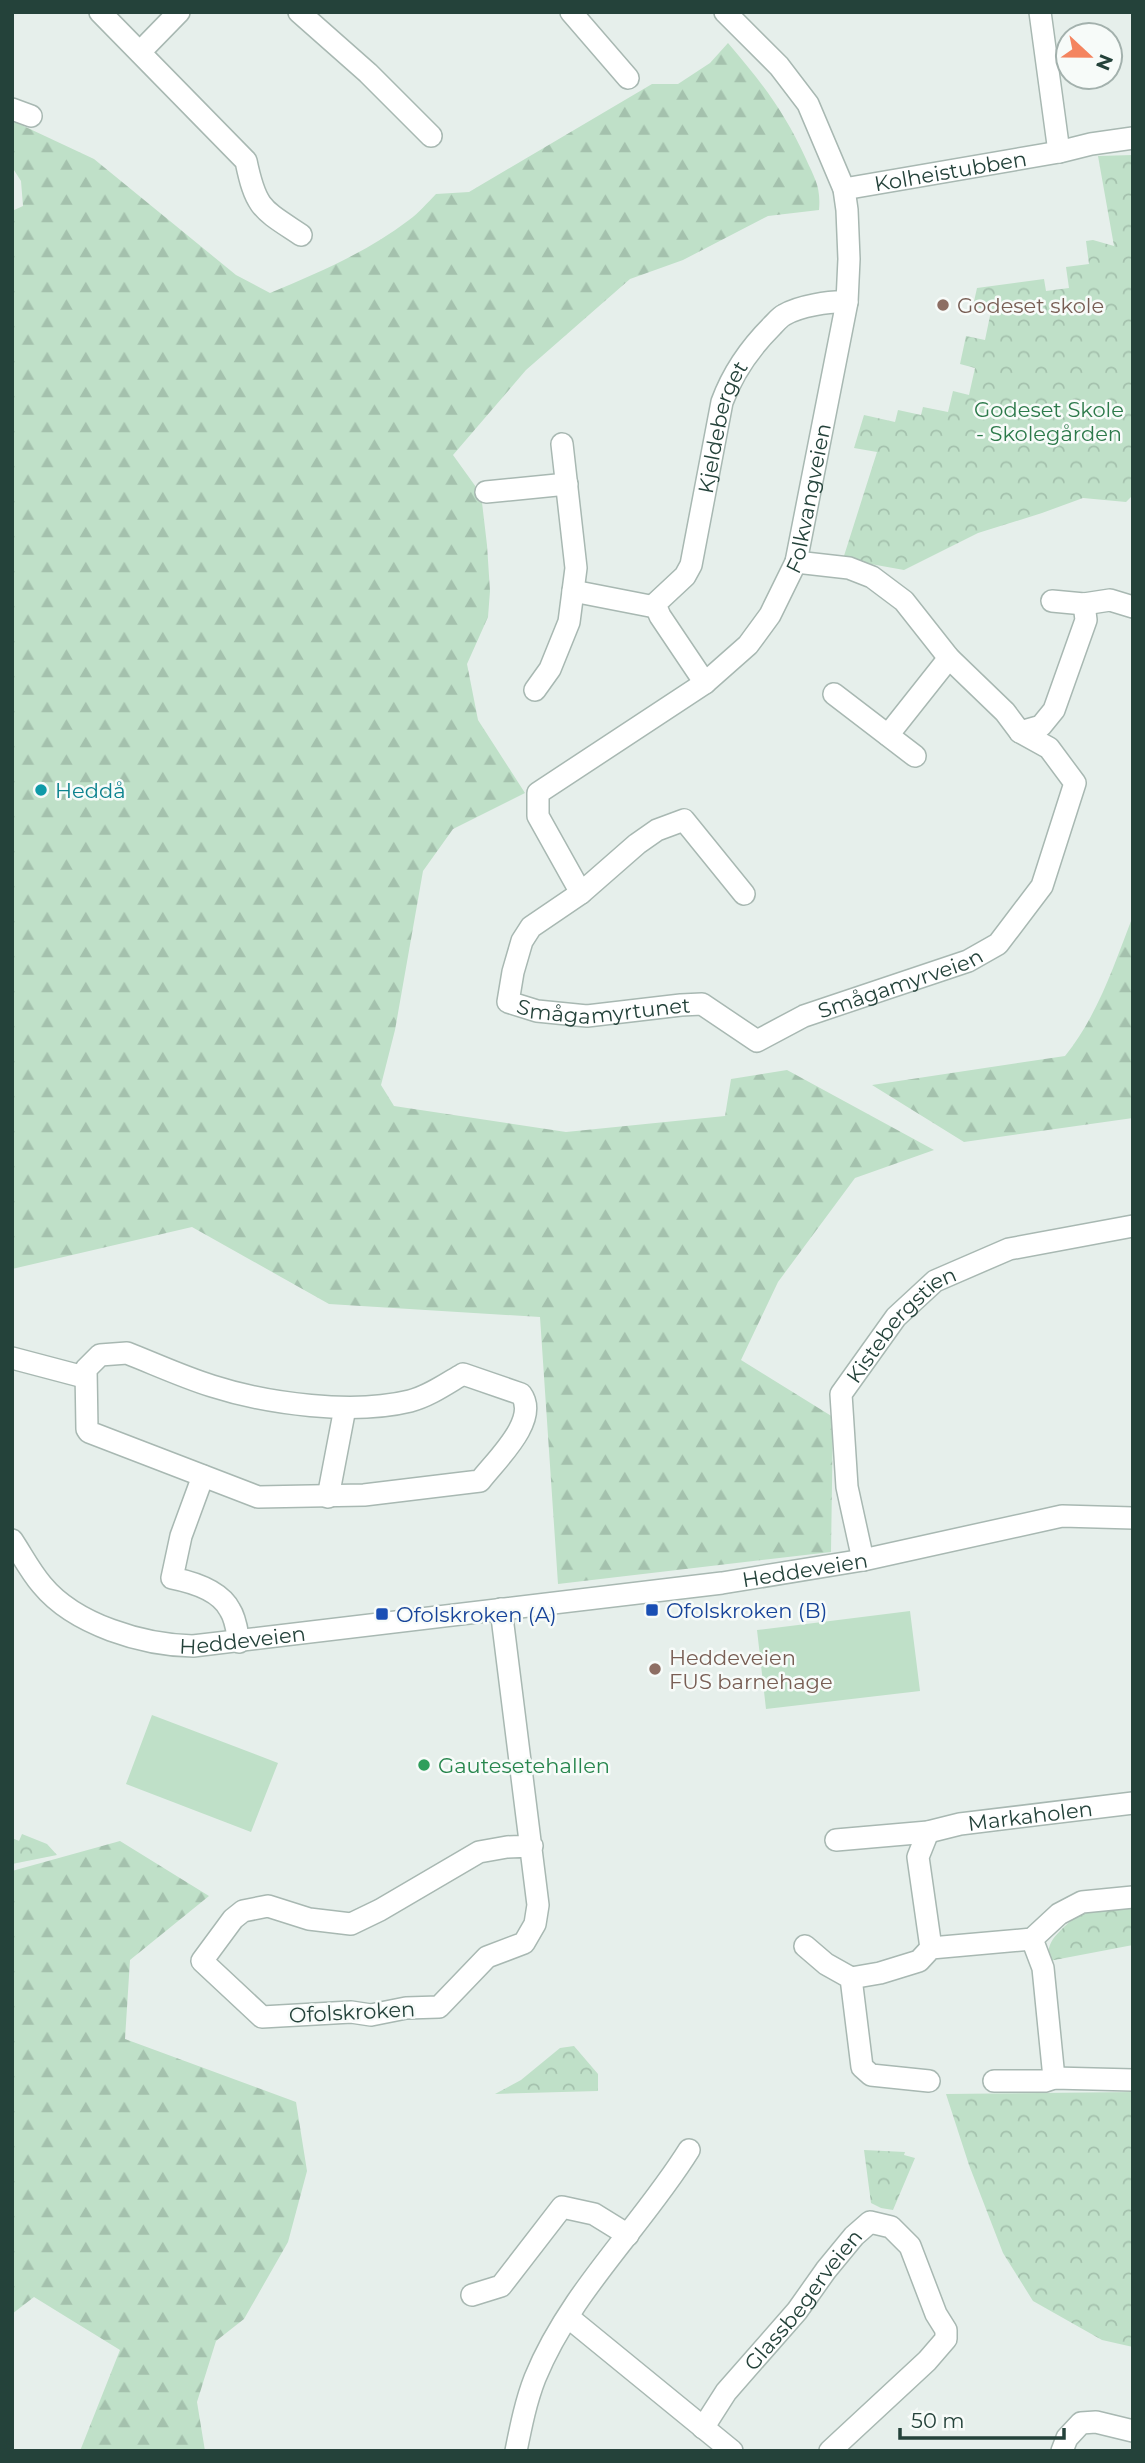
<svg xmlns="http://www.w3.org/2000/svg" width="1145" height="2463" font-family="Montserrat,sans-serif">
  <defs>
    <pattern id="forest-firs" width="22" height="20" patternUnits="userSpaceOnUse" patternTransform="scale(1.75)"><rect width="22" height="20" fill="#bfe0c8"/><path d="M5 1l3.5 6h-7zM16 11l3.5 6h-7z" fill="#a4c1ad"/></pattern>
    <pattern id="park-crowns" width="20" height="18" patternUnits="userSpaceOnUse" patternTransform="scale(1.75)"><rect width="20" height="18" fill="#bfe0c8"/><path d="M2 6a3 3 0 1 1 6 0M12 15a3 3 0 1 1 6 0" fill="none" stroke="#a4c1ad"/></pattern>
  </defs>
  <rect width="100%" height="100%" fill="#e6efeb"/>
  <!-- grass -->
  <path fill="#bfe0c8" d="M 910,1611 L 920,1691 L 766,1709 L 757,1630 Z
    M 152,1715 L 278,1763 L 251,1832 L 126,1784 Z"/>
  <!-- forest -->
  <path fill="url(#forest-firs)" d="M 728,43 C 762,83 784,111 806,159 C 815,179 821,187 819,210 L 768,216 L 683,260 L 630,279 L 526,370 L 453,455 L 481,494 L 487,545 L 490,591 L 488,617 L 467,664 L 478,720 L 525,793 L 453,829 L 423,871 L 395,1030 L 381,1085 L 394,1106 L 566,1132 L 725,1116 L 731,1079 L 787,1070 L 934,1150 L 855,1178 L 778,1282 L 741,1360 L 833,1417 L 831,1552 L 558,1584 L 540,1317 L 329,1304 L 192,1227 L 12,1269 L 12,211 L 23,206 L 21,181 L 12,167 L 12,125 L 15,122 L 94,159 L 236,275 L 270,293 C 318,273 367,252 409,220 C 419,213 427,203 436,194 L 469,192 L 652,84 L 678,84 L 710,63 Z
    M 1133,916 L 1133,1118 L 964,1142 L 872,1085 L 1065,1056 C 1098,1015 1114,965 1133,916 Z
    M 120,1841 L 209,1896 L 130,1960 L 125,2039 L 296,2102 L 307,2171 L 288,2242 L 244,2319 L 216,2341 L 197,2402 L 205,2451 L 80,2451 L 120,2350 L 34,2297 L 12,2314 L 12,1871 Z"/>
  <!-- park -->
  <path fill="url(#park-crowns)" d="M 1133,155 L 1133,495 L 1126,502 L 1083,498 L 1042,513 L 978,533 L 904,570 L 843,559 L 877,452 L 854,448 L 864,415 L 895,422 L 898,410 L 921,415 L 923,407 L 948,412 L 953,391 L 969,395 L 975,368 L 960,364 L 966,336 L 985,340 L 991,311 L 973,306 L 977,288 L 1044,279 L 1046,291 L 1069,288 L 1066,267 L 1089,264 L 1086,241 L 1093,240 L 1114,246 L 1098,156 Z
    M 22,1834 L 47,1844 L 57,1855 L 12,1864 L 12,1838 L 19,1841 Z
    M 1133,1907 L 1133,1945 L 1049,1961 C 1047,1948 1050,1941 1060,1931 C 1083,1906 1101,1911 1133,1907 Z
    M 574,2046 L 598,2074 L 598,2091 L 495,2094 L 521,2080 L 560,2048 Z
    M 1133,2092 L 1133,2347 L 1102,2340 L 1033,2301 L 1003,2253 L 969,2165 L 946,2094 Z
    M 864,2150 L 905,2152 L 904,2155 L 915,2158 L 893,2210 L 881,2208 L 871,2203 Z"/>
  <g fill="none" stroke-linecap="round" stroke-linejoin="round">
    <defs>
      <g id="minor">
        <path d="M 100,12 L 246,161 C 256,209 262,209 301,235"/>
        <path d="M 299,12 L 368,73 L 431,136"/>
        <path d="M 571,12 L 628,78"/>
        <path d="M 1040,12 L 1059,152"/>
        <path d="M 140,52 L 179,12"/>
        <path d="M 12,109 L 31,116"/>
        <path id="s1" d="M 844,189 L 1059,152 L 1091,144 L 1133,138"/>
        <path d="M 486,492 L 567,484"/>
        <path d="M 573,591 L 655,607"/>
        <path d="M 1052,601 L 1084,604 L 1110,600 L 1133,607"/>
        <path id="s2" d="M 705,683 L 660,616 L 655,604 L 685,576 L 691,565 L 722,402 C 733,372 749,349 772,326 C 775,323 780,317 784,315 C 799,306 830,301 847,302"/>
        <path d="M 535,690 L 550,669 L 569,622 L 576,568 L 562,444"/>
        <path d="M 834,694 L 915,756"/>
        <path d="M 1020,732 L 1041,726 L 1054,710 L 1086,620 L 1084,604"/>
        <path d="M 888,735 L 949,658"/>
        <path id="s3" d="M 581,893 L 538,816 L 538,793 L 705,683 L 748,645 L 770,615 L 796,562 L 847,302 L 849,259 L 847,210 L 844,189 L 808,104 L 779,66 L 725,12"/>
        <path id="s4" d="M 744,894 L 684,820 L 657,830 L 637,844 L 581,893 L 531,927 L 522,941 L 513,972 L 508,1002 L 537,1011 L 587,1016 L 681,1005 L 702,1004 L 757,1041 L 804,1016 L 968,961 L 998,944 L 1042,886 L 1075,783 L 1049,748 L 1020,732 L 1005,712 L 949,658 L 904,601 L 872,577 L 849,568 L 796,562"/>
        <path d="M 127,1353 C 155,1364 183,1377 212,1386 C 268,1404 353,1415 410,1401 C 429,1396 446,1384 463,1374 L 521,1394 C 540,1420 495,1461 480,1481 L 364,1495 L 258,1497 L 89,1432 L 87,1429 L 86,1369 L 100,1355 Z"/>
        <path d="M 12,1358 L 84,1377"/>
        <path d="M 203,1476 L 181,1536 L 172,1578 C 192,1582 220,1590 230,1610 C 236,1619 237,1632 239,1642"/>
        <path d="M 328,1497 L 345,1408"/>
        <path id="s5" d="M 12,1540 C 22,1555 30,1571 42,1585 C 75,1625 143,1645 193,1646 L 722,1583 L 863,1560 L 1062,1516 L 1133,1518"/>
        <path id="s6" d="M 863,1560 L 847,1487 L 841,1394 L 896,1317 L 935,1281 L 1009,1249 L 1133,1226"/>
        <path d="M 501,1609 L 538,1905 L 535,1924 L 524,1943 L 487,1957 L 439,2007 L 406,2008 L 371,2015 L 351,2012 L 262,2017 L 202,1961 L 233,1919 L 243,1911 L 268,1906 L 309,1919 L 351,1924 L 380,1910 L 479,1852 L 507,1847 L 532,1846"/>
        <path d="M 928,1832 L 918,1857 L 931,1948"/>
        <path id="s7" d="M 836,1840 L 928,1832 L 960,1824 L 1133,1803"/>
        <path d="M 1032,1939 L 1043,1968 L 1054,2078"/>
        <path d="M 805,1946 L 826,1964 L 851,1978 L 862,2067 L 871,2075 L 929,2081"/>
        <path d="M 851,1978 L 880,1973 L 919,1961 L 931,1948 L 1032,1939 L 1059,1914 L 1082,1902 L 1133,1897"/>
        <path d="M 994,2081 L 1045,2081 L 1054,2078 L 1133,2080"/>
        <path d="M 472,2295 L 501,2286 L 562,2207 L 594,2214 L 628,2235"/>
        <path d="M 568,2317 L 732,2451"/>
        <path id="s8" d="M 703,2428 L 726,2392 L 797,2311 L 826,2270 L 854,2236 L 870,2222 L 891,2227 L 910,2246 L 936,2314 L 946,2330 L 946,2339 L 927,2361 L 830,2451"/>
        <path d="M 516,2451 C 521,2426 526,2401 535,2378 C 570,2292 641,2227 689,2150"/>
        <path d="M 1062,2451 L 1067,2438 L 1081,2423 L 1096,2422 L 1133,2431"/>
      </g>
    </defs>
    <!-- minor casing -->
    <use href="#minor" stroke="#a8b8b2" stroke-width="24"/>
    <!-- minor -->
    <use href="#minor" stroke="#fff" stroke-width="21"/>
  </g>
  <!-- markers -->
  <g fill="#8d6e63" stroke="#f7fbf9" stroke-width="2.5">
    <circle cx="943" cy="305" r="7"/>
    <circle cx="655" cy="1669" r="7"/>
  </g>
  <circle fill="#0f9aa8" stroke="#f7fbf9" stroke-width="2.5" cx="41" cy="790" r="7"/>
  <g fill="#1a4fb4" stroke="#f7fbf9" stroke-width="2.5">
    <rect x="645" y="1603" width="14" height="14" rx="3.5"/>
    <rect x="375" y="1607" width="14" height="14" rx="3.5"/>
  </g>
  <circle fill="#2e9e5b" stroke="#f7fbf9" stroke-width="2.5" cx="424" cy="1765" r="7"/>
  <g text-anchor="middle" dominant-baseline="central" stroke-width="5" stroke-linejoin="round" paint-order="stroke">
    <!-- street labels -->
    <g font-size="21" fill="#24423a" stroke="#f7fbf9">
      <text stroke="none"><textPath href="#s1" startOffset="108">Kolheistubben</textPath></text>
      <text stroke="none"><textPath href="#s2" startOffset="289">Kjeldeberget</textPath></text>
      <text stroke="none"><textPath href="#s3" startOffset="530">Folkvangveien</textPath></text>
      <text stroke="none"><textPath href="#s4" startOffset="780">Smågamyrveien</textPath></text>
      <text stroke="none"><textPath href="#s4" startOffset="460">Smågamyrtunet</textPath></text>
      <text stroke="none"><textPath href="#s6" startOffset="261">Kistebergstien</textPath></text>
      <text stroke="none"><textPath href="#s5" startOffset="838">Heddeveien</textPath></text>
      <text stroke="none"><textPath href="#s5" startOffset="271">Heddeveien</textPath></text>
      <text stroke="none"><textPath href="#s7" startOffset="196">Markaholen</textPath></text>
      <text transform="translate(352 2012) rotate(-3)">Ofolskroken</text>
      <text stroke="none"><textPath href="#s8" startOffset="163">Glassbegerveien</textPath></text>
    </g>
    <!-- education labels -->
    <g font-size="21" fill="#785e54" stroke="#f7fbf9" text-anchor="start">
      <text x="957" y="305">Godeset skole</text>
      <text x="669" y="1657">Heddeveien<tspan x="669" dy="24">FUS barnehage</tspan></text>
    </g>
    <!-- park labels -->
    <g font-size="21" fill="#2d7a4b" stroke="#f7fbf9">
      <text x="1049" y="409">Godeset Skole<tspan x="1049" dy="24">- Skolegården</tspan></text>
    </g>
    <!-- culture labels -->
    <g font-size="21" fill="#0d838f" stroke="#f7fbf9" text-anchor="start">
      <text x="55" y="790">Heddå</text>
    </g>
    <!-- transit labels -->
    <g font-size="21" fill="#164399" stroke="#f7fbf9" text-anchor="start">
      <text x="666" y="1610">Ofolskroken (B)</text>
      <text x="396" y="1614">Ofolskroken (A)</text>
    </g>
    <!-- leisure labels -->
    <g font-size="21" fill="#27864d" stroke="#f7fbf9" text-anchor="start">
      <text x="438" y="1765">Gautesetehallen</text>
    </g>
  </g>
  <!-- border -->
  <rect width="1145" height="2463" fill="none" stroke="#24423a" stroke-width="28"/>
  <!-- north arrow -->
  <g transform="translate(1089 56) rotate(112)"><circle r="33" fill="#f7fbf9" stroke="#a3b1ad" stroke-width="2"/>
  <path d="M0-5L12 26L0 18L-12 26Z" fill="#f4845f"/>
  <text y="-10" font-size="19" font-weight="bold" text-anchor="middle" fill="#24423a">N</text>
  </g>
  <!-- scale -->
  <path d="M900 2428v10h164v-10" fill="none" stroke="#24423a" stroke-width="3.5"/>
  <text x="911" y="2428" font-size="21" fill="#24423a" stroke="#f7fbf9" stroke-width="5" paint-order="stroke">50 m</text>
</svg>
